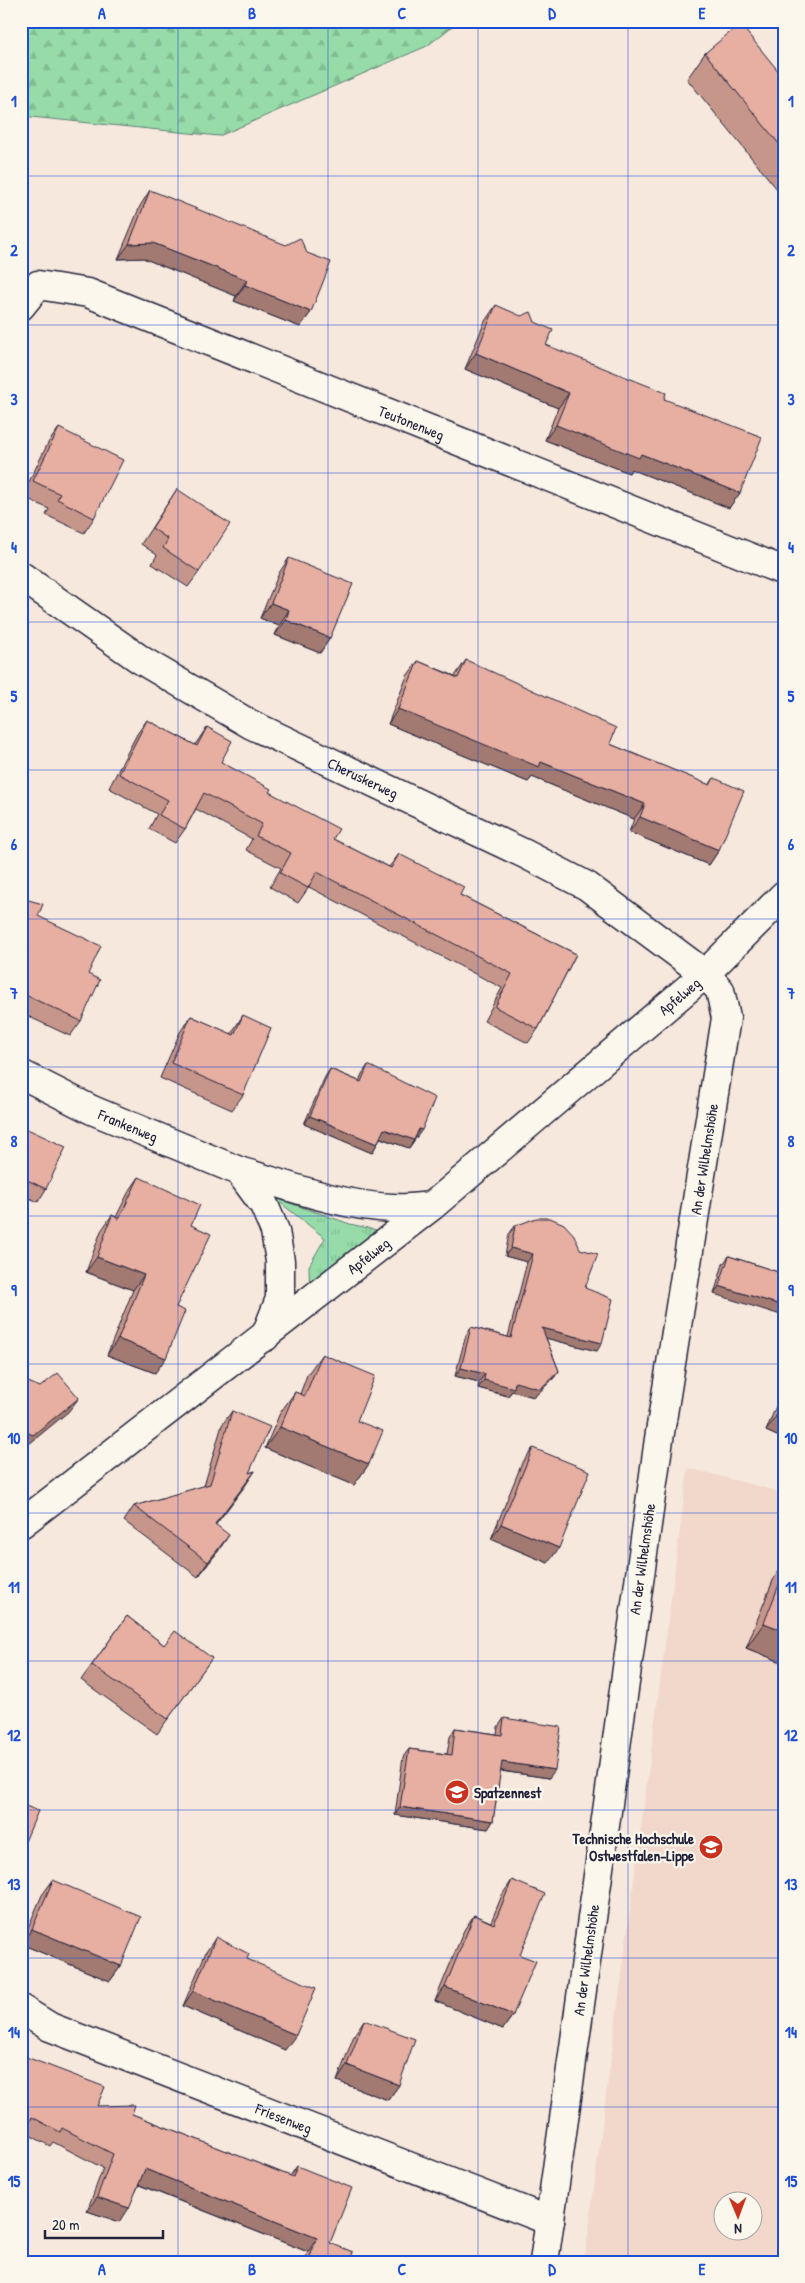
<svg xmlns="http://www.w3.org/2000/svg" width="805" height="2283" font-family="'Patrick Hand',sans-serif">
  <defs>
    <pattern id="grass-tufts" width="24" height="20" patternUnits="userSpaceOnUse" patternTransform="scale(1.25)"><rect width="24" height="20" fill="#97dca8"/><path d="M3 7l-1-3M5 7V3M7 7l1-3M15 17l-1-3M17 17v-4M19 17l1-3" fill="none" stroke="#82bc92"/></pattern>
    <pattern id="forest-firs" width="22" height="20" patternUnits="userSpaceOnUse" patternTransform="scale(1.25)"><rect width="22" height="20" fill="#97dca8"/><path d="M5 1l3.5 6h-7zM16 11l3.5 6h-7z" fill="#82bc92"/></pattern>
  </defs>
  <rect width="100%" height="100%" fill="#f7e8dd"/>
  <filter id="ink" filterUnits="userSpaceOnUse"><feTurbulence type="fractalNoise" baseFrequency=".02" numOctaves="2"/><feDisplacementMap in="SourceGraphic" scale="10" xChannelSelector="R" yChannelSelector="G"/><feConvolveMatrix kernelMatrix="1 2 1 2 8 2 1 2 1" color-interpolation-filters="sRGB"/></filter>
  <g filter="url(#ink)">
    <!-- built -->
    <path fill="#f2d7cb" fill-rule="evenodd" d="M 688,1468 L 784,1493 L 784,2262 L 598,2262 L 585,2257 ZM 722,2200 L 752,2200 L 752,2230 L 722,2230 Z"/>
    <!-- grass -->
    <path fill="url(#grass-tufts)" stroke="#5c7f72" d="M 273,1197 L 350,1224 L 403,1236 L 310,1308 L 309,1266 L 325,1238 Z"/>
    <!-- forest -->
    <path fill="url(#forest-firs)" stroke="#5c7f72" d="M 21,21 L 459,21 L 427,46 L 219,136 L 21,116 Z"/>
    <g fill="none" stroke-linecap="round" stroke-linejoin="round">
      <defs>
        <g id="minor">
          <path id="s1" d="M 21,306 L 38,285 L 88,293 L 784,571"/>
          <path id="s2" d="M 21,576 L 141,660 L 250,724 L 525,854 L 587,886 L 705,974 L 720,990 L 726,1018 L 659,1439 L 544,2262"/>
          <path id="s3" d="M 21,1074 L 92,1110 L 239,1171 L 264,1205 L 275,1231 L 280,1261 L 280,1299 L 265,1337"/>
          <path d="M 239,1171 C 289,1186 340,1206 393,1208 C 406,1209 419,1207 432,1206"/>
          <path id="s4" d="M 21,1524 L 432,1206 L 705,974 L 784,895"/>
          <path id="s5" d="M 21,2009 L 50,2027 L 550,2221"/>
        </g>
      </defs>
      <!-- minor casing -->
      <use href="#minor" stroke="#22223b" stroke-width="31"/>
      <!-- minor -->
      <use href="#minor" stroke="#fbf7ec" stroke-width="28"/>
    </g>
    <!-- wall -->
    <path fill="#c7968b" stroke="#22223b" d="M 705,53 L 784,78 L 784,183 L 777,189 L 687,79 Z
      M 150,190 L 311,312 L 300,327 L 234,301 L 236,296 L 143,258 L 118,259 L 140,206 Z
      M 496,305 L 546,345 L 664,399 L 740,493 L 729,508 L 631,469 L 629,473 L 545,440 L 558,408 L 465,369 L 485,321 Z
      M 59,428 L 94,518 L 84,533 L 46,515 L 49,509 L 22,496 L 48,443 Z
      M 177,489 L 199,572 L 188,587 L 152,564 L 157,555 L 141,544 Z
      M 289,558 L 330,638 L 320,653 L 275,635 L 279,626 L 260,618 L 279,573 Z
      M 466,660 L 610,744 L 709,785 L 714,778 L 719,850 L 709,865 L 629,832 L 634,819 L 532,777 L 528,782 L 388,724 L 407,676 L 418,661 L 455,676 Z
      M 147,720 L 195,745 L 207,727 L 221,762 L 269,792 L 333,839 L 389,867 L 399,854 L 460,895 L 576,954 L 538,1029 L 528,1043 L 484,1021 L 502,988 L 309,887 L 298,903 L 270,887 L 281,868 L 246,850 L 252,839 L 196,809 L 185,829 L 175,843 L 149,829 L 157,814 L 109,788 L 137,734 Z
      M 21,898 L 38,916 L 88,974 L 81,1021 L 70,1036 L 21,1013 Z
      M 243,1015 L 243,1095 L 232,1110 L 160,1078 L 180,1032 L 191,1016 L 231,1034 Z
      M 368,1065 L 416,1138 L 409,1148 L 380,1138 L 377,1144 L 372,1153 L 304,1124 L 325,1077 L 330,1069 L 359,1081 L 362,1074 Z
      M 21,1126 L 46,1189 L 38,1202 L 21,1194 Z
      M 139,1177 L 191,1225 L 176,1307 L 155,1373 L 107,1355 L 133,1290 L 86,1272 L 101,1231 L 112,1215 L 116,1217 L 128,1193 Z
      M 515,1226 L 585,1288 L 597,1351 L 546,1338 L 559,1371 L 553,1379 L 534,1397 L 512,1391 L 508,1396 L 478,1388 L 479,1382 L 455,1376 L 466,1335 L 471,1327 L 508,1337 L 527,1262 L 505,1256 L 509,1234 Z
      M 729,1256 L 784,1274 L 714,1294 L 723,1264 Z
      M 322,1354 L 357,1421 L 369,1464 L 354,1485 L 265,1448 L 280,1413 L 295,1392 L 300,1394 L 307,1375 Z
      M 784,1386 L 784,1439 L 766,1431 Z
      M 232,1411 L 249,1473 L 255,1471 L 215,1525 L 219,1550 L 198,1577 L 124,1521 L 134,1506 L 204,1486 L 222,1425 Z
      M 533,1448 L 548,1563 L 491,1539 L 522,1463 Z
      M 784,1564 L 784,1663 L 746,1648 L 774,1578 Z
      M 127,1616 L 164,1645 L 212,1658 L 157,1734 L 81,1680 Z
      M 504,1718 L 549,1778 L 500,1771 L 493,1821 L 488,1829 L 395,1815 L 403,1757 L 409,1749 L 447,1754 L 450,1737 L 455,1728 L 497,1734 L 498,1727 Z
      M 53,1880 L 121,1966 L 110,1981 L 21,1944 L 42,1895 Z
      M 512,1880 L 520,1955 L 513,2015 L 503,2029 L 435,2001 L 464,1930 L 474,1915 L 491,1922 L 502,1895 Z
      M 216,1937 L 247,1959 L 285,2050 L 183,2006 L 206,1952 Z
      M 364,2020 L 399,2085 L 388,2100 L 337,2081 L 354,2035 Z
      M 21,2055 L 97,2106 L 132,2114 L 290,2176 L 297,2166 L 330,2243 L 350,2262 L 303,2262 L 308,2252 L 139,2185 L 120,2222 L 87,2211 L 103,2168 L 53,2142 L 50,2146 L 24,2132 Z"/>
    <!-- shaded-wall -->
    <path fill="#a27a71" stroke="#22223b" d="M 784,179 L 784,183 L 777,189 Z
      M 153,243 L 247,280 L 236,296 L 143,258 L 118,259 L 129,244 Z
      M 245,285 L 311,312 L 300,327 L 234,301 Z
      M 476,353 L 569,393 L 558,408 L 465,369 Z
      M 556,425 L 641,454 L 740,493 L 729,508 L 631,469 L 629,473 L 545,440 Z
      M 271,603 L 289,610 L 279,626 L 260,618 Z
      M 286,620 L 330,638 L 320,653 L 275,635 Z
      M 398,709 L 541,762 L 645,804 L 634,819 L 532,777 L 528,782 L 388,724 Z
      M 640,817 L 719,850 L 709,865 L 629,832 Z
      M 310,1116 L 377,1144 L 372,1153 L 304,1124 Z
      M 384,1129 L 414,1140 L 409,1148 L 378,1137 Z
      M 419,1129 L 422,1130 L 416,1138 L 413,1137 Z
      M 511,1248 L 533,1254 L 527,1262 L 505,1256 Z
      M 97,1257 L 144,1275 L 133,1290 L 86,1272 Z
      M 719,1286 L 784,1306 L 784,1316 L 714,1294 Z
      M 542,1328 L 602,1343 L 597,1351 L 537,1336 Z
      M 118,1339 L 166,1358 L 155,1373 L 107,1355 Z
      M 461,1368 L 485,1374 L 479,1382 L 455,1376 Z
      M 559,1371 L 553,1379 L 534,1397 L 512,1391 L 508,1396 L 478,1388 L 484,1380 L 515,1382 Z
      M 79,1398 L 68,1412 L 23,1449 L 21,1448 L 21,1430 Z
      M 776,1416 L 784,1419 L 784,1439 L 766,1431 Z
      M 280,1427 L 369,1464 L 354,1485 L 265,1448 Z
      M 255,1471 L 245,1486 L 205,1539 L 215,1524 Z
      M 501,1524 L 559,1548 L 548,1563 L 491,1539 Z
      M 229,1535 L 219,1550 L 198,1577 L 208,1562 Z
      M 764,1623 L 784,1631 L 784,1663 L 746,1648 Z
      M 502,1762 L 555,1770 L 549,1778 L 496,1770 Z
      M 400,1807 L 493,1821 L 488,1829 L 395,1815 Z
      M 32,1929 L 121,1966 L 110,1981 L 21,1944 Z
      M 445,1987 L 513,2015 L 503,2029 L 435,2001 Z
      M 193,1991 L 296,2035 L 285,2050 L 183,2006 Z
      M 347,2065 L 399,2085 L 388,2100 L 337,2081 Z
      M 21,2124 L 28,2127 L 21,2136 Z
      M 145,2169 L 317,2238 L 308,2252 L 135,2183 Z
      M 97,2197 L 129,2208 L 120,2222 L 87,2211 Z"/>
    <!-- building -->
    <path fill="#e7aea2" stroke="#22223b" d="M 740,24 L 784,78 L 784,150 L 705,53 Z
      M 150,190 L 286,245 L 300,238 L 307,253 L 331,262 L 311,312 L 245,285 L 247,280 L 153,243 L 129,244 Z
      M 496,305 L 521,316 L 531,312 L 535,322 L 553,330 L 546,345 L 666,393 L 664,399 L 762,437 L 740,493 L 641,454 L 639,458 L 556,425 L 569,393 L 476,353 Z
      M 59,428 L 123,460 L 94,518 L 57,499 L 60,494 L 33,481 Z
      M 177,489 L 230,524 L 199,572 L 163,548 L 168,539 L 152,528 Z
      M 289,558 L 353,584 L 330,638 L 286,620 L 289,610 L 271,603 Z
      M 466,660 L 616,728 L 610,744 L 710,785 L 714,778 L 744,791 L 719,850 L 640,817 L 645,804 L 541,762 L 539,767 L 398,709 L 418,661 L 458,678 Z
      M 147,720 L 197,746 L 207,727 L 232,741 L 221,762 L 271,789 L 269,792 L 339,829 L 333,839 L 391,868 L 399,854 L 464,887 L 460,895 L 576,954 L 538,1029 L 495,1007 L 512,974 L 317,872 L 308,888 L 280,873 L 291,853 L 256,836 L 262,824 L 204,793 L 185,829 L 159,815 L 168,800 L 119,774 Z
      M 21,898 L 43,904 L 38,916 L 101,946 L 88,974 L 100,980 L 81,1021 L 21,993 L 21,964 L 28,950 L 21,947 Z
      M 243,1015 L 271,1028 L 243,1095 L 171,1063 L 191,1016 L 234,1035 Z
      M 368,1065 L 435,1098 L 422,1130 L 419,1129 L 414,1140 L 384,1129 L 377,1144 L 310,1116 L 330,1069 L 361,1082 Z
      M 21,1126 L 66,1147 L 46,1189 L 21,1177 Z
      M 139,1177 L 200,1205 L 191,1225 L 211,1234 L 176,1307 L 185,1311 L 166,1358 L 118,1339 L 144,1275 L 97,1257 L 112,1215 L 119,1219 Z
      M 536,1218 L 550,1218 L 564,1224 L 574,1235 L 580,1249 L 598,1254 L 585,1288 L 613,1299 L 602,1343 L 542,1328 L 559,1371 L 540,1389 L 515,1382 L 514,1388 L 484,1380 L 485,1374 L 461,1368 L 471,1327 L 511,1338 L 533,1254 L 511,1248 L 515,1226 Z
      M 729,1256 L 784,1274 L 784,1306 L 719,1286 Z
      M 322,1354 L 375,1376 L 357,1421 L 383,1431 L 369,1464 L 280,1427 L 295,1392 L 305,1396 Z
      M 58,1373 L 79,1398 L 33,1435 L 21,1430 L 21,1379 L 40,1387 Z
      M 784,1398 L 784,1419 L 776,1416 Z
      M 232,1411 L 270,1427 L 249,1473 L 255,1471 L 215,1524 L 229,1535 L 208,1562 L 134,1506 L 210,1484 Z
      M 533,1448 L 590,1471 L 559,1548 L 501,1524 Z
      M 784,1572 L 784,1631 L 764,1623 Z
      M 127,1616 L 164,1645 L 175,1631 L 212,1658 L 168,1719 L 92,1665 Z
      M 504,1718 L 561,1727 L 555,1770 L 502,1762 L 493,1821 L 400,1807 L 409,1749 L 452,1755 L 455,1728 L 502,1735 Z
      M 21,1804 L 38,1811 L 21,1851 Z
      M 53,1880 L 141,1917 L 121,1966 L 32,1929 Z
      M 512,1880 L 545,1894 L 520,1955 L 536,1961 L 513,2015 L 445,1987 L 474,1915 L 494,1924 Z
      M 216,1937 L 249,1954 L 247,1959 L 316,1988 L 296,2035 L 193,1991 Z
      M 364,2020 L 415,2039 L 399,2085 L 347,2065 Z
      M 21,2055 L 105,2087 L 97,2106 L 135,2105 L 132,2114 L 293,2177 L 297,2166 L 352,2188 L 330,2243 L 353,2252 L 350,2262 L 308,2262 L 317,2238 L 145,2169 L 129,2208 L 97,2197 L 113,2154 L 62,2128 L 60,2132 L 32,2117 L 28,2127 L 21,2124 Z"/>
  </g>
  <!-- grid -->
  <path fill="none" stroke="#1d4ed8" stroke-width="1" stroke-opacity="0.55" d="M 178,21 L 178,2262M 328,21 L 328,2262M 478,21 L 478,2262M 628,21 L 628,2262M 21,176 L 784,176M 21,325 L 784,325M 21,473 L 784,473M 21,622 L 784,622M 21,770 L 784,770M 21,919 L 784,919M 21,1067 L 784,1067M 21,1216 L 784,1216M 21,1364 L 784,1364M 21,1513 L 784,1513M 21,1661 L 784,1661M 21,1810 L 784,1810M 21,1958 L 784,1958M 21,2107 L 784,2107"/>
  <!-- icons -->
  <defs>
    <symbol id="school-disc" viewBox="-11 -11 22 22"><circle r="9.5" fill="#c8321e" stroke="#fbf7ec"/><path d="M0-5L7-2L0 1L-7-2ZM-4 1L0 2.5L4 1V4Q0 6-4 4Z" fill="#fff"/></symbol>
    <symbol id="university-disc" viewBox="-11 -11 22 22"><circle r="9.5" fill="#c8321e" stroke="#fbf7ec"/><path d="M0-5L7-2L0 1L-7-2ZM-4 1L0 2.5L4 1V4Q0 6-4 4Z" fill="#fff"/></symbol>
  </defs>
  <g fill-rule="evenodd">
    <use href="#school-disc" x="443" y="1778" width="28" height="28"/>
    <use href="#university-disc" x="697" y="1833" width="28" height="28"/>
  </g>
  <g text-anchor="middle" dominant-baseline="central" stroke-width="4.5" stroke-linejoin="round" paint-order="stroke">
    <!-- street labels -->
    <g font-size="15" fill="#22223b" stroke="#fbf7ec">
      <text stroke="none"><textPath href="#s1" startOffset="426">Teutonenweg</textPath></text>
      <text stroke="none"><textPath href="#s2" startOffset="398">Cheruskerweg</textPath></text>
      <text stroke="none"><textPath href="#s4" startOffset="844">Apfelweg</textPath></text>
      <text stroke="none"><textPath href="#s3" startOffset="119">Frankenweg</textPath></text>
      <text transform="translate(704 1159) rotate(-81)">An der Wilhelmshöhe</text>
      <text stroke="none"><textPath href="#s4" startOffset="439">Apfelweg</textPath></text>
      <text transform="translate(642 1559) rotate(-82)">An der Wilhelmshöhe</text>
      <text transform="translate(586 1960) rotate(-82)">An der Wilhelmshöhe</text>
      <text stroke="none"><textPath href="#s5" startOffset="285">Friesenweg</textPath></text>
    </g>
    <!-- poi labels -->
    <g font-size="15" font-weight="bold" fill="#22223b" stroke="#fbf7ec" text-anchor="start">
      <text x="474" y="1792">Spatzennest</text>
      <text x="694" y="1838" text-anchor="end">Technische Hochschule<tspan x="694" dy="17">Ostwestfalen-Lippe</tspan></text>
    </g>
  </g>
  <!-- margin -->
  <rect width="805" height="2283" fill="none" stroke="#fbf7ec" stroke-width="55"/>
  <!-- north arrow -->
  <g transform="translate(738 2216) rotate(179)"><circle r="24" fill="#fbf7ec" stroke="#a4a2a5"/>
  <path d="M0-4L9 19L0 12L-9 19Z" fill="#c8321e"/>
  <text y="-8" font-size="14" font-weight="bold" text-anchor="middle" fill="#22223b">N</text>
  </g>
  <!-- scale -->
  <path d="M45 2230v8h118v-8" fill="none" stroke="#22223b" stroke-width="2.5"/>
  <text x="52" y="2230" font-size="15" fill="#22223b" stroke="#fbf7ec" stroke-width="4" paint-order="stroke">20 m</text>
  <rect x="28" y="28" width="750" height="2228" fill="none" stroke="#1d4ed8" stroke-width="2"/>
  <g font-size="16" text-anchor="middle" font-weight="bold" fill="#1d4ed8">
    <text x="102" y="19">A</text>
    <text x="252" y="19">B</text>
    <text x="402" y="19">C</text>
    <text x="552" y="19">D</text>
    <text x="702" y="19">E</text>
    <text x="14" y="107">1</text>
    <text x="791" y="107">1</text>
    <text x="14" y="256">2</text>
    <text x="791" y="256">2</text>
    <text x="14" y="405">3</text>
    <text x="791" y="405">3</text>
    <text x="14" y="553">4</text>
    <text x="791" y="553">4</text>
    <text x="14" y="702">5</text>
    <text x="791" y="702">5</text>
    <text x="14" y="850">6</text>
    <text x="791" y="850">6</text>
    <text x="14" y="999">7</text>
    <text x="791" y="999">7</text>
    <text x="14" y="1147">8</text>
    <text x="791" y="1147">8</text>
    <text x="14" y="1296">9</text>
    <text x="791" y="1296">9</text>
    <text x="14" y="1444">10</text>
    <text x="791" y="1444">10</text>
    <text x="14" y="1593">11</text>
    <text x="791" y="1593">11</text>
    <text x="14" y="1741">12</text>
    <text x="791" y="1741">12</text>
    <text x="14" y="1890">13</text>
    <text x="791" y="1890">13</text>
    <text x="14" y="2038">14</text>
    <text x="791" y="2038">14</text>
    <text x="14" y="2187">15</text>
    <text x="791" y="2187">15</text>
    <text x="102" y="2275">A</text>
    <text x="252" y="2275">B</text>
    <text x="402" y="2275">C</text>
    <text x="552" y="2275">D</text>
    <text x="702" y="2275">E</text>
  </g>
</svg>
